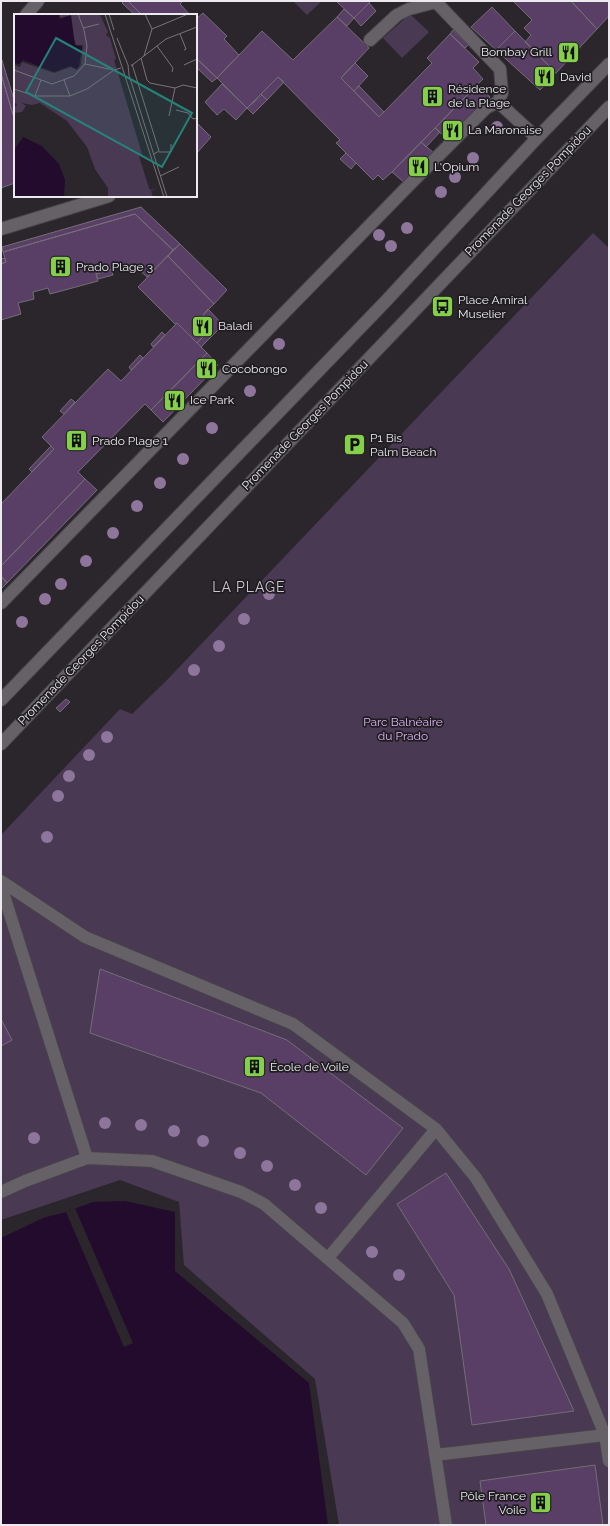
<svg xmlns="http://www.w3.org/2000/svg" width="610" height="1526" font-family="Raleway,sans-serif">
  <rect width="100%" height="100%" fill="#2a262c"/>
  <!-- green -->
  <path fill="#4a3953" d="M 293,1 L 322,1 L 307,15 Z
    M 410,14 L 429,32 L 402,58 L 383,38 Z
    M 593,233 L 609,248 L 609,1525 L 339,1525 L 315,1379 L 184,1265 L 179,1202 L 120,1180 L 1,1220 L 1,835 L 120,709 L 132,714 L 167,680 Z"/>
  <!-- water -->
  <path fill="#230b2e" d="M 125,1201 L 175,1212 L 175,1271 L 309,1383 L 328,1525 L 1,1525 L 1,1238 L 43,1218 L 66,1212 L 93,1202 Z"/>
  <!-- pier -->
  <path fill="#2a262c" d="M 75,1208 L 133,1343 L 124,1347 L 66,1212 Z"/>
  <!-- building -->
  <path fill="#593f66" stroke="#736e75" d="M 124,1 L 128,1 L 142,15 L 135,15 L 122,3 Z
    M 128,1 L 181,1 L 182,2 L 180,4 L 190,15 L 142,15 Z
    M 336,1 L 371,1 L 354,18 Z
    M 513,1 L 571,1 L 597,29 L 556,73 L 525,42 L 531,35 L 524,28 L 532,20 Z
    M 571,1 L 609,1 L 609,16 L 597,29 Z
    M 369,3 L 376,11 L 361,26 L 354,18 Z
    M 492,7 L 515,31 L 496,50 L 471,27 Z
    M 344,9 L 354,18 L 347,26 L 337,17 Z
    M 203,13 L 227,36 L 224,39 L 239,55 L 217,78 L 196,58 L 196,19 Z
    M 337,17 L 369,48 L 341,78 L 379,117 L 432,63 L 427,58 L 450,34 L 479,62 L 473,68 L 483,79 L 392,172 L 383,180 L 378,175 L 373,180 L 336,143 L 340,140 L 278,77 L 247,108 L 217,78 L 262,31 L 293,60 Z
    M 453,30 L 468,45 L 465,48 L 450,34 Z
    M 515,31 L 556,73 L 540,90 L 496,50 Z
    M 1,57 L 15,103 L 15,115 L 13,115 L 1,74 Z
    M 196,58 L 217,78 L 212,82 L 196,67 Z
    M 355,63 L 368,76 L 354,91 L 341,78 Z
    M 1,74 L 15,121 L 15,183 L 1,188 Z
    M 278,77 L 284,82 L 267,100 L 261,94 Z
    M 222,84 L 247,108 L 236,120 L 224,109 L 217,115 L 205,102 Z
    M 477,85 L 490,97 L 448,140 L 435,128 Z
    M 359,86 L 384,112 L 379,117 L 354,91 Z
    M 262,95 L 267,100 L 253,114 L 247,108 Z
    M 196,122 L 211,137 L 196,154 Z
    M 435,128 L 440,132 L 426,147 L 421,142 Z
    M 421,142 L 435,154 L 406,184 L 392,172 Z
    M 346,153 L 356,163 L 351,169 L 340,159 Z
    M 141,207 L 180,244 L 173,250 L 135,214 L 3,252 L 2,247 Z
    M 135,214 L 173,250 L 147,277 L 133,264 L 96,274 L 98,281 L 50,294 L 48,288 L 33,292 L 34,299 L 18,303 L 21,314 L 1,320 L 1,264 L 6,262 L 3,252 Z
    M 180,244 L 227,290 L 214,304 L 168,256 Z
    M 168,256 L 214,304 L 203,315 L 213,326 L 197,343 L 177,323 L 175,324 L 138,287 Z
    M 5,258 L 6,262 L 1,264 L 1,259 Z
    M 111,269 L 113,275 L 98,279 L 96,274 Z
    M 208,309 L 223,325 L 201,347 L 197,343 L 213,326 L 203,315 Z
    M 177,323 L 207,353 L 151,410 L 145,404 L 78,472 L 85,479 L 1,566 L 1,504 L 54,449 L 42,437 L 108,369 L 121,381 Z
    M 162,332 L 165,335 L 153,347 L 151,344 Z
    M 207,353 L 218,365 L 163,422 L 151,410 Z
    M 140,355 L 143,358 L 131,370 L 129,367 Z
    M 71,399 L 75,402 L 64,414 L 60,411 Z
    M 51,446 L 54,449 L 32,472 L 29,469 Z
    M 85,479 L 97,490 L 7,583 L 1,576 L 1,566 Z
    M 1,576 L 7,583 L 1,589 Z
    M 66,699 L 70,702 L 60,712 L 56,708 Z
    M 100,969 L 287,1040 L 403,1128 L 366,1175 L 261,1093 L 90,1033 Z
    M 1,1019 L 12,1040 L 1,1046 Z
    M 446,1173 L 509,1269 L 574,1411 L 472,1425 L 454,1295 L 397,1204 Z
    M 595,1465 L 603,1525 L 486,1525 L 480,1481 Z"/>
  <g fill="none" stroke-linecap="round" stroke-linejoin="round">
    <defs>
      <path id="service" d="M 26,15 L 38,1
        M 370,40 L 397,15 L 409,9 L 436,2 L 500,69 L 502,93 L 498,102
        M 1,229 L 109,196
        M 1,603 L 411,183 L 486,108 L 498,102 L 537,138
        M 1,881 L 85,937 L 293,1024 L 436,1129 L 476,1178 L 547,1294 L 605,1435 L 609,1461
        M 1,886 L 87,1158
        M 1,1192 L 25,1181 L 87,1158 L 152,1161 L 241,1192 L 264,1204 L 403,1323 L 419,1349 L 446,1525
        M 328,1258 L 436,1129
        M 435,1455 L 605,1435"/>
      <path id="secondary" d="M 1,700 L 385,302 L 537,138 L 609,64
        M 1,744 L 609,107"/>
    </defs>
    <!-- service casing -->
    <use href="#service" stroke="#474448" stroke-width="14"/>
    <!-- secondary casing -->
    <use href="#secondary" stroke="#474448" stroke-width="14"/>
    <!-- service -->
    <use href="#service" stroke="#656167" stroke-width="12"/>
    <!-- secondary -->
    <use href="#secondary" stroke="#656167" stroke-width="12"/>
  </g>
  <!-- trees -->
  <g fill="#8e759b">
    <circle cx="497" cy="127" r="6"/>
    <circle cx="473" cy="158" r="6"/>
    <circle cx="455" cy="177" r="6"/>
    <circle cx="441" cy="192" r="6"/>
    <circle cx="407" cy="228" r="6"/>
    <circle cx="379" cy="235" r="6"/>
    <circle cx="391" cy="246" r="6"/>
    <circle cx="279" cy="344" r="6"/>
    <circle cx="250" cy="391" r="6"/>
    <circle cx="212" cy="428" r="6"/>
    <circle cx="183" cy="459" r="6"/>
    <circle cx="160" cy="483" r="6"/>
    <circle cx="137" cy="506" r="6"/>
    <circle cx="113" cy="533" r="6"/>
    <circle cx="86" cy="561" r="6"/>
    <circle cx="61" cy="584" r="6"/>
    <circle cx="269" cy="594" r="6"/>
    <circle cx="45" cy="599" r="6"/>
    <circle cx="244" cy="619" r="6"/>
    <circle cx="22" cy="622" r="6"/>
    <circle cx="219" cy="646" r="6"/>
    <circle cx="194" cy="670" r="6"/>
    <circle cx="107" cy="737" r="6"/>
    <circle cx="89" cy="755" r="6"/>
    <circle cx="69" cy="776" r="6"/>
    <circle cx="58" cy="796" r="6"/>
    <circle cx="47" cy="837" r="6"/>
    <circle cx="105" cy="1123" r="6"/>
    <circle cx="141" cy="1125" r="6"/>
    <circle cx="174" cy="1131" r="6"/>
    <circle cx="34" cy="1138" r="6"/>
    <circle cx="203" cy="1141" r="6"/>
    <circle cx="240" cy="1153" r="6"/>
    <circle cx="267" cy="1166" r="6"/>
    <circle cx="295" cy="1185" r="6"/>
    <circle cx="321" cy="1208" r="6"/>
    <circle cx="372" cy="1252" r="6"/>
    <circle cx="399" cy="1275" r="6"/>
  </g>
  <!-- icons -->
  <defs>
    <symbol id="restaurant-square" viewBox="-11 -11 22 22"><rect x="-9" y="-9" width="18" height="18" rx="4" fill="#86cf4b" stroke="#201d22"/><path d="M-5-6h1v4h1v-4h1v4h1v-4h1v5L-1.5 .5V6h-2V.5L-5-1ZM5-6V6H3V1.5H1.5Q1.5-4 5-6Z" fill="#111"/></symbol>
    <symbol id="building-square" viewBox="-11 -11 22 22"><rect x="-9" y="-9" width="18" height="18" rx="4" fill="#86cf4b" stroke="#201d22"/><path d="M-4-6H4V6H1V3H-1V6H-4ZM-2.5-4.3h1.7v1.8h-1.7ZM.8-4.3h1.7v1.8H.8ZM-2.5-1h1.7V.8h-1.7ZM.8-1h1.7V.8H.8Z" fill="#111"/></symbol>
    <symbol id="bus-square" viewBox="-11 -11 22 22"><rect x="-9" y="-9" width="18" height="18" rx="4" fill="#86cf4b" stroke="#201d22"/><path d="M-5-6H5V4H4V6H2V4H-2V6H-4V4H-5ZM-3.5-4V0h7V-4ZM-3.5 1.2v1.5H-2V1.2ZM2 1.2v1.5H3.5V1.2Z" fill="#111"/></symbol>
    <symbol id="parking-square" viewBox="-11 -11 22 22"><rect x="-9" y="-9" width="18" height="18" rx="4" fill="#86cf4b" stroke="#201d22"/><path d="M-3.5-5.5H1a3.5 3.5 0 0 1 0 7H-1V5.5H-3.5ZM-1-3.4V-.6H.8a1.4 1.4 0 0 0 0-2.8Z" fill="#111"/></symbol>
  </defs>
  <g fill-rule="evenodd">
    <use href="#restaurant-square" x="556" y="40" width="25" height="25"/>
    <use href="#restaurant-square" x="532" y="64" width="25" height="25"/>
    <use href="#building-square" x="420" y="84" width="25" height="25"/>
    <use href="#restaurant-square" x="440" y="118" width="25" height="25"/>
    <use href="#restaurant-square" x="406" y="154" width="25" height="25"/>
    <use href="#building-square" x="48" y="254" width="25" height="25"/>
    <use href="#bus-square" x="430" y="294" width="25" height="25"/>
    <use href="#restaurant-square" x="190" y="314" width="25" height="25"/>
    <use href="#restaurant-square" x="194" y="356" width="25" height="25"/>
    <use href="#restaurant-square" x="162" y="388" width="25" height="25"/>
    <use href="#building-square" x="64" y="428" width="25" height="25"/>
    <use href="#parking-square" x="342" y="432" width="25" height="25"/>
    <use href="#building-square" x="242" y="1054" width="25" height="25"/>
    <use href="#building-square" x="528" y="1490" width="25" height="25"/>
  </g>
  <g text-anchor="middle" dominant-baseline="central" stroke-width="3.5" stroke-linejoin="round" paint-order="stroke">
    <!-- poi labels -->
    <g font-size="12" fill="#eceaee" stroke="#201d22" text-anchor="start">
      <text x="552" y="52" text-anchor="end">Bombay Grill</text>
      <text x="560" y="77">David</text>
      <text x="448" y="89">Résidence<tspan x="448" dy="14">de la Plage</tspan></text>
      <text x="468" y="130">La Maronaise</text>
      <text x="434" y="167">L'Opium</text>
      <text x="76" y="267">Prado Plage 3</text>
      <text x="458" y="300">Place Amiral<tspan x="458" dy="14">Muselier</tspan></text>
      <text x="218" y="326">Baladi</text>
      <text x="222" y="369">Cocobongo</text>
      <text x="190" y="400">Ice Park</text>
      <text x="370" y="438">P1 Bis<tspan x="370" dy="14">Palm Beach</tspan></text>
      <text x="92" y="441">Prado Plage 1</text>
      <text x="270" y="1067">École de Voile</text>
      <text x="526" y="1496" text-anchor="end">Pôle France<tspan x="526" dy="14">Voile</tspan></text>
    </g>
    <!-- street labels -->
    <g font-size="12" fill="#eceaee" stroke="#201d22">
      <text transform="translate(528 191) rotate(-46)">Promenade Georges Pompidou</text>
      <text transform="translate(305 425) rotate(-46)">Promenade Georges Pompidou</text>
      <text transform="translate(81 660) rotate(-46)">Promenade Georges Pompidou</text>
    </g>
    <!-- park labels -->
    <g font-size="12" fill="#dfb5f6" stroke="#201d22">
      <text x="403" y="722">Parc Balnéaire<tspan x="403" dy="14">du Prado</tspan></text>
    </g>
    <!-- quarter labels -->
    <g font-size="14" letter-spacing="1" fill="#cdc8d0" stroke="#201d22">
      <text x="249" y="587">LA PLAGE</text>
    </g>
  </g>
  <!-- overview -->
  <g transform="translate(14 14)">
    <rect width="183" height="183" fill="#2a262c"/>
    <path d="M 45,0 L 86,0 L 87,3 L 94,18 L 92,21 L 96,24 L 102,45 L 100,46 L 128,140 L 125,142 L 134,171 L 136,176 L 143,174 L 137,177 L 139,183 L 94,183 L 94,174 L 81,155 L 73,133 L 53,107 L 26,89 L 18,91 L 8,89 L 12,92 L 8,98 L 0,99 L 0,93 L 3,92 L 2,89 L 0,90 L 0,51 L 6,53 L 8,48 L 40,59 L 57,53 L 63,56 L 67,51 L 69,31 L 62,31 L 53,2 L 46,4 Z" fill="#4a3953"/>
    <path d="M 0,0 L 45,0 L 46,5 L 57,1 L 61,31 L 68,33 L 65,52 L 62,55 L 56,52 L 40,58 L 9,46 L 5,50 L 0,49 ZM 9,123 L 28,132 L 45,150 L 51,166 L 50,183 L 0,183 L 0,136 Z" fill="#230b2e"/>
    <path fill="none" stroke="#78747a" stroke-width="1" d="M 91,0 L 150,183M 95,0 L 100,16M 69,14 L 85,10M 138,15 L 174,0M 166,20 L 172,35 L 170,36M 103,24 L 114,51 L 115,61 L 153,183M 143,32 L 159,54 L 158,58M 130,42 L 138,15 L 131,0M 127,44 L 133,66 L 136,69 L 161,74 L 169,71 L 183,74M 71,50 L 100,56 L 107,54M 118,50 L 145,137 L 140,140M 170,51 L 183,45M 117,52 L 152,25 L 183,13M 0,56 L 38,70 L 60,62 L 71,50 L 73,32 L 70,16 L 64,0M 50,66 L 56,82M 0,75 L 21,82 L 56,82 L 73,75 L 100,56M 21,82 L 27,66M 162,96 L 174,99 L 179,105 L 183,104M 155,102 L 161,74M 145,138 L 157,138 L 157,130M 146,162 L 165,153"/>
    <path fill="#25827b" fill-opacity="0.15" stroke="#25827b" stroke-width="2" d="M 42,24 L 178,99 L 148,153 L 12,78 Z"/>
    <rect width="183" height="183" fill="none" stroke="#eceaee" stroke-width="2"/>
  </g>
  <!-- border -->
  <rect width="610" height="1526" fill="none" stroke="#eceaee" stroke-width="4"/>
</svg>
